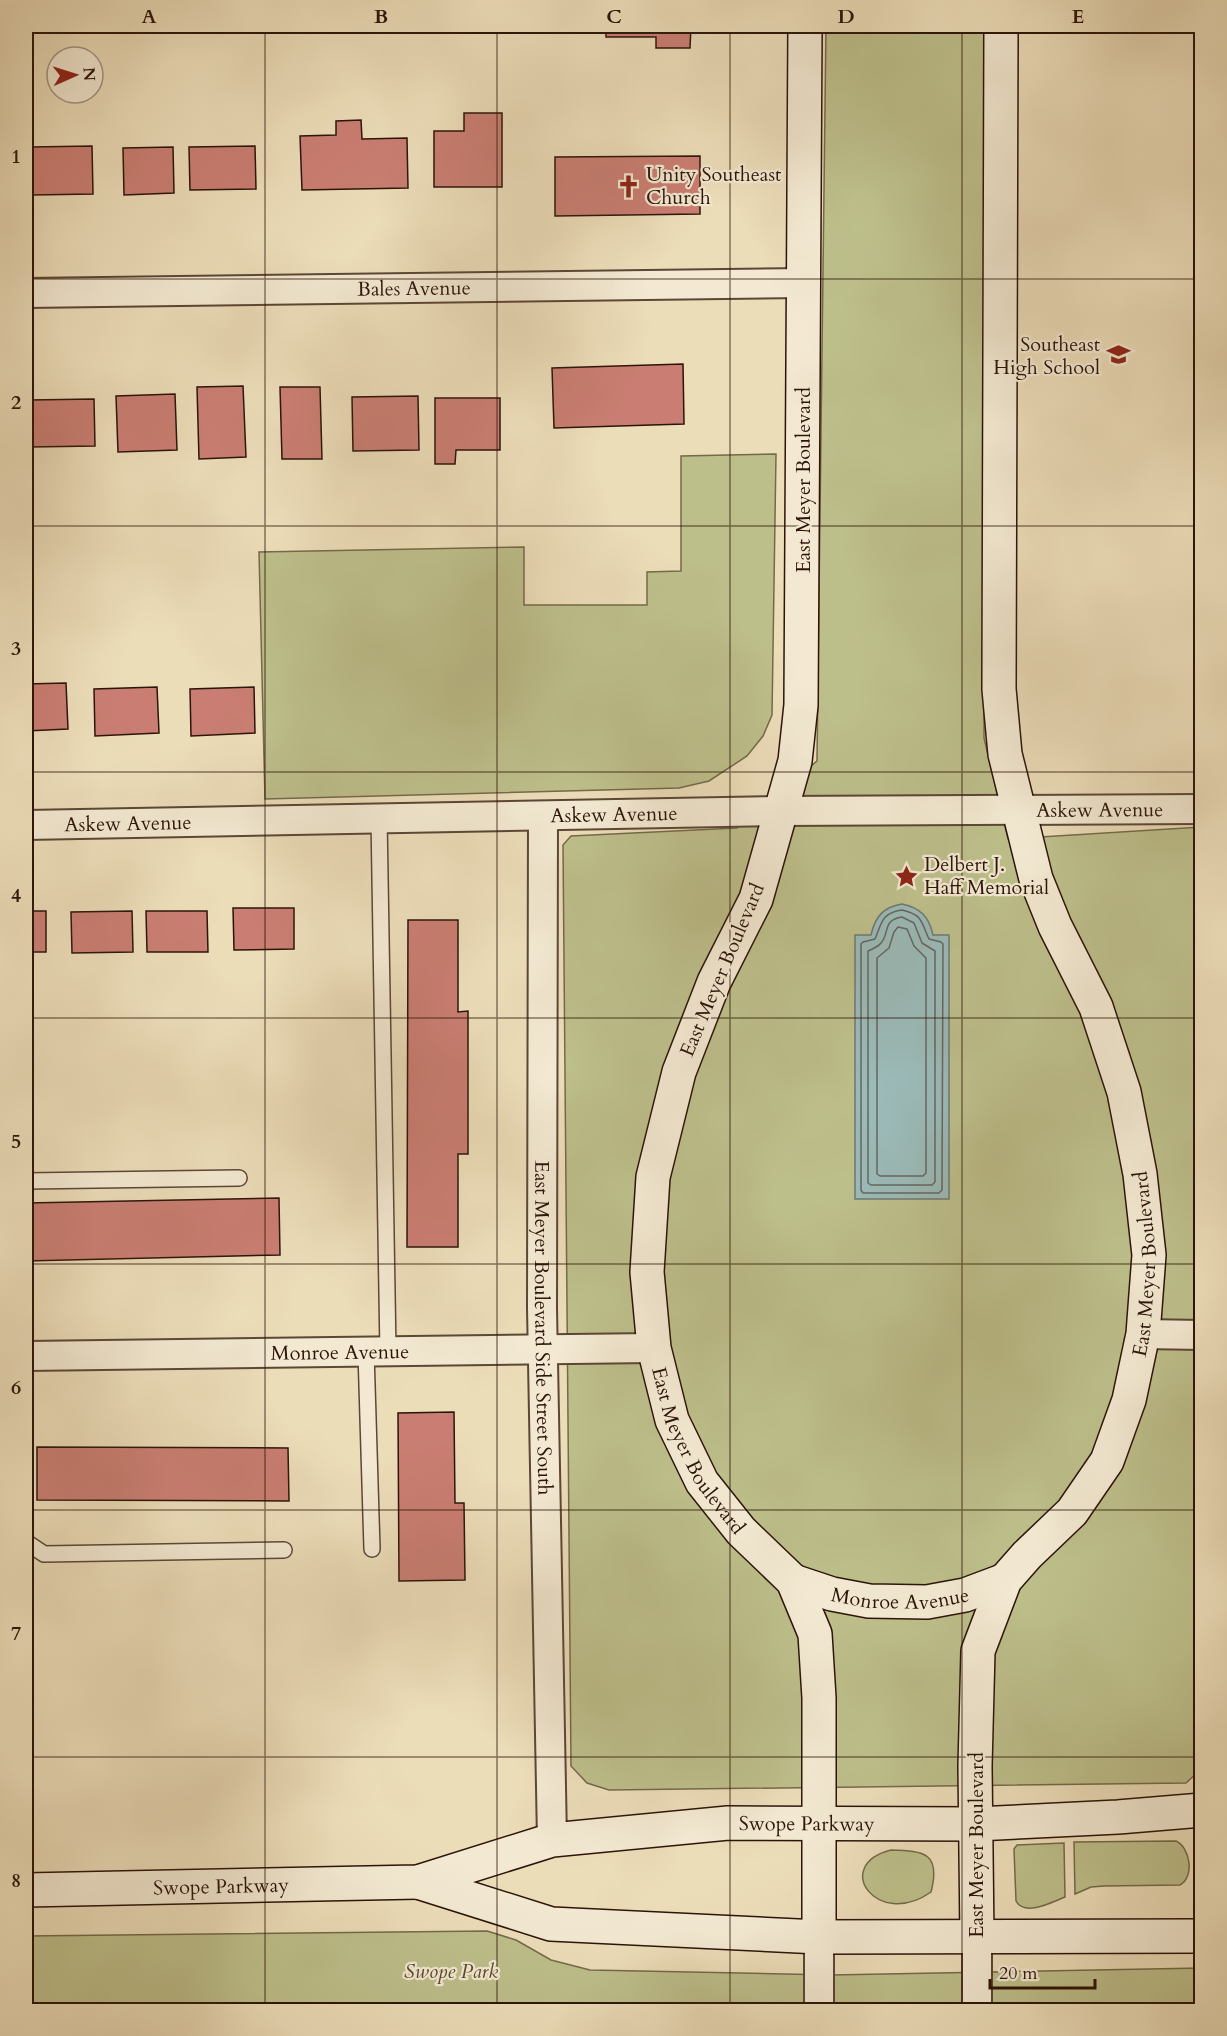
<svg xmlns="http://www.w3.org/2000/svg" width="1227" height="2036" font-family="Cardo,serif">
  <rect width="100%" height="100%" fill="#ecddb9"/>
  <filter id="stains"><feTurbulence type="fractalNoise" baseFrequency=".00333" numOctaves="4"/><feColorMatrix values="0 0 0 0 .2 0 0 0 0 .09 0 0 0 0 .02 0 0 0 .5 -.17"/></filter>
  <radialGradient id="worn" r=".72"><stop offset=".6" stop-color="#630" stop-opacity="0"/><stop offset="1" stop-color="#630" stop-opacity=".3"/></radialGradient>
  <!-- green -->
  <path fill="#bdbf8b" stroke="#746a4a" stroke-width="1.5" d="M 826,26 L 984,26 L 984,738 L 1008,839 L 1201,827 L 1202,1768 L 1186,1783 L 609,1790 L 587,1783 L 571,1766 L 563,845 L 571,836 L 737,828 L 817,761 Z
    M 776,454 L 772,715 L 763,736 L 747,756 L 709,781 L 679,788 L 265,799 L 259,552 L 524,547 L 524,605 L 647,605 L 647,572 L 681,571 L 681,456 Z
    M 1176,1841 C 1190,1847 1195,1877 1180,1885 L 1104,1886 L 1091,1887 L 1075,1894 L 1074,1842 Z
    M 1064,1843 L 1065,1897 C 1052,1902 1025,1917 1016,1901 L 1014,1849 L 1017,1845 Z
    M 891,1850 C 925,1851 941,1853 931,1892 C 877,1930 831,1865 891,1850 Z
    M 487,1931 L 516,1940 L 551,1960 L 590,1970 L 831,1975 L 1201,1968 L 1201,2010 L 26,2010 L 26,1936 Z"/>
  <!-- water -->
  <path fill="#9bbab8" stroke="#6f7872" stroke-width="1.5" d="M 902,904 C 921,908 929,917 933,935 L 949,935 L 949,1199 L 855,1199 L 855,935 L 871,935 C 875,917 883,907 902,904 Z"/>
  <g fill="none" stroke-linecap="round" stroke-linejoin="round">
    <!-- shore -->
    <path stroke="#646761" stroke-width="1.5" d="M 902,910 C 924,915 921,923 929,939 L 941,942 L 943,944 L 942,1190 L 939,1193 L 863,1193 L 861,1190 L 861,944 L 863,942 L 875,939 C 882,923 881,913 902,910 Z
      M 902,917 L 914,923 L 922,943 L 935,951 L 935,1182 L 932,1185 L 871,1185 L 868,1183 L 868,951 C 872,949 878,947 881,943 C 890,933 882,920 902,917 Z
      M 898,927 L 907,929 L 914,946 L 926,958 L 926,1173 L 923,1176 L 880,1176 L 877,1174 L 877,958 L 889,948 L 894,932 Z"/>
  </g>
  <!-- building -->
  <path fill="#ca7e73" stroke="#2c140a" stroke-width="1.5" d="M 606,26 L 691,26 L 690,48 L 656,48 L 656,37 L 606,37 Z
    M 464,113 L 502,113 L 502,187 L 434,187 L 434,131 L 464,131 Z
    M 361,120 L 362,139 L 407,138 L 408,188 L 302,190 L 300,136 L 336,135 L 336,121 Z
    M 92,146 L 93,194 L 32,195 L 31,147 Z
    M 255,146 L 256,189 L 190,190 L 189,147 Z
    M 173,147 L 174,193 L 124,195 L 123,148 Z
    M 700,156 L 700,214 L 555,216 L 555,157 Z
    M 683,364 L 684,424 L 554,428 L 552,368 Z
    M 243,386 L 246,457 L 199,459 L 197,387 Z
    M 280,387 L 320,387 L 322,459 L 282,459 Z
    M 175,394 L 177,450 L 118,452 L 116,396 Z
    M 418,396 L 419,450 L 353,451 L 352,397 Z
    M 435,398 L 500,398 L 500,450 L 456,450 L 455,464 L 435,464 Z
    M 94,399 L 95,446 L 30,447 L 29,400 Z
    M 66,683 L 68,729 L 26,731 L 26,684 Z
    M 157,687 L 159,733 L 95,736 L 94,689 Z
    M 254,687 L 255,733 L 191,736 L 190,689 Z
    M 233,908 L 294,908 L 294,949 L 234,950 Z
    M 26,911 L 46,911 L 46,952 L 26,952 Z
    M 132,911 L 133,952 L 72,953 L 71,912 Z
    M 146,911 L 207,911 L 208,952 L 147,952 Z
    M 408,920 L 458,920 L 458,1012 L 468,1011 L 468,1154 L 458,1154 L 458,1247 L 407,1247 Z
    M 279,1198 L 280,1255 L 26,1261 L 26,1203 Z
    M 454,1412 L 455,1503 L 464,1503 L 465,1580 L 399,1581 L 398,1413 Z
    M 37,1447 L 288,1448 L 289,1501 L 37,1500 Z"/>
  <g fill="none" stroke-linecap="round" stroke-linejoin="round">
    <defs>
      <path id="service" d="M 379,818 L 388,1352
        M 26,1181 L 239,1178
        M 366,1352 L 372,1549
        M 26,1542 L 44,1554 L 284,1550"/>
      <g id="minor">
        <path id="s1" d="M 26,293 L 804,283"/>
        <path id="s2" d="M 543,816 L 542,1308 L 552,1840"/>
        <path id="s3" d="M 26,825 L 781,811 L 1202,809"/>
        <path d="M 1143,1334 L 1202,1335"/>
        <path id="s4" d="M 26,1356 L 654,1348"/>
        <path d="M 819,1937 L 819,2010"/>
        <path d="M 977,2010 L 977,1938"/>
      </g>
      <g id="secondary">
        <path id="s5" d="M 805,26 L 801,705 L 795,761 L 756,899 L 714,982 L 679,1072 L 653,1177 L 647,1272 L 654,1348 L 672,1420 L 702,1482 L 741,1531 L 793,1581 L 815,1634 L 819,1698 L 819,1937"/>
        <path id="s6" d="M 793,1581 L 832,1594 L 869,1601 L 927,1602 L 965,1595 L 1005,1580"/>
        <path d="M 418,1882 L 551,1924 L 819,1937 L 1202,1936"/>
        <path id="s7" d="M 26,1890 L 418,1882 L 552,1840 L 728,1823 L 976,1824 L 1118,1817 L 1202,1810"/>
        <path id="s8" d="M 977,1938 L 975,1766 L 978,1651 L 1005,1580 L 1027,1555 L 1072,1512 L 1107,1461 L 1129,1400 L 1143,1334 L 1149,1255 L 1140,1174 L 1124,1092 L 1096,1007 L 1055,926 L 1036,879 L 1005,754 L 999,689 L 1001,26"/>
      </g>
    </defs>
    <!-- service casing -->
    <use href="#service" stroke="#5c4636" stroke-width="18"/>
    <!-- minor casing -->
    <use href="#minor" stroke="#5c4636" stroke-width="32"/>
    <!-- secondary casing -->
    <use href="#secondary" stroke="#2c140a" stroke-width="36"/>
    <!-- service -->
    <use href="#service" stroke="#f3e9d2" stroke-width="15"/>
    <!-- minor -->
    <use href="#minor" stroke="#f3e9d2" stroke-width="28"/>
    <!-- secondary -->
    <use href="#secondary" stroke="#f3e9d2" stroke-width="33"/>
  </g>
  <!-- grid -->
  <path fill="none" stroke="#2c140a" stroke-width="1.5" stroke-opacity="0.55" d="M 265,26 L 265,2010M 497,26 L 497,2010M 730,26 L 730,2010M 962,26 L 962,2010M 26,279 L 1202,279M 26,526 L 1202,526M 26,772 L 1202,772M 26,1018 L 1202,1018M 26,1264 L 1202,1264M 26,1510 L 1202,1510M 26,1757 L 1202,1757"/>
  <!-- icons -->
  <defs>
    <symbol id="church-bare" viewBox="-9 -9 18 18"><path d="M-1.2-6h2.4v3.5h3.3v2.4h-3.3V6h-2.4V-.1h-3.3v-2.4h3.3Z" fill="#8f2418" stroke="#f3e9d2" stroke-width="2.5" paint-order="stroke"/></symbol>
    <symbol id="school-bare" viewBox="-9 -9 18 18"><path d="M0-5L7-2L0 1L-7-2ZM-4 1L0 2.5L4 1V4Q0 6-4 4Z" fill="#8f2418" stroke="#f3e9d2" stroke-width="2.5" paint-order="stroke"/></symbol>
    <symbol id="sight-bare" viewBox="-9 -9 18 18"><path d="M0-6L1.8-2.2L6-1.7L2.9 1.2L3.7 5.4L0 3.3L-3.7 5.4L-2.9 1.2L-6-1.7L-1.8-2.2Z" fill="#8f2418" stroke="#f3e9d2" stroke-width="2.5" paint-order="stroke"/></symbol>
  </defs>
  <g fill-rule="evenodd">
    <use href="#church-bare" x="612" y="170" width="33" height="33"/>
    <use href="#school-bare" x="1102" y="338" width="33" height="33"/>
    <use href="#sight-bare" x="890" y="860" width="33" height="33"/>
  </g>
  <g text-anchor="middle" dominant-baseline="central" stroke-width="4.5" stroke-linejoin="round" paint-order="stroke">
    <!-- poi labels -->
    <g font-size="20" fill="#2c140a" stroke="#f3e9d2" text-anchor="start">
      <text x="646" y="174">Unity Southeast<tspan x="646" dy="23">Church</tspan></text>
      <text x="1100" y="344" text-anchor="end">Southeast<tspan x="1100" dy="23">High School</tspan></text>
      <text x="924" y="864">Delbert J.<tspan x="924" dy="23">Haff Memorial</tspan></text>
    </g>
    <!-- street labels -->
    <g font-size="20" fill="#2c140a" stroke="#f3e9d2">
      <text stroke="none"><textPath href="#s1" startOffset="388">Bales Avenue</textPath></text>
      <text transform="translate(803 480) rotate(-90)">East Meyer Boulevard</text>
      <text stroke="none"><textPath href="#s3" startOffset="1074">Askew Avenue</textPath></text>
      <text stroke="none"><textPath href="#s3" startOffset="588">Askew Avenue</textPath></text>
      <text stroke="none"><textPath href="#s3" startOffset="102">Askew Avenue</textPath></text>
      <text transform="translate(722 970) rotate(-67)">East Meyer Boulevard</text>
      <text stroke="none"><textPath href="#s8" startOffset="723">East Meyer Boulevard</textPath></text>
      <text stroke="none"><textPath href="#s2" startOffset="512">East Meyer Boulevard Side Street South</textPath></text>
      <text stroke="none"><textPath href="#s4" startOffset="314">Monroe Avenue</textPath></text>
      <text stroke="none"><textPath href="#s5" startOffset="1461">East Meyer Boulevard</textPath></text>
      <text stroke="none"><textPath href="#s6" startOffset="110">Monroe Avenue</textPath></text>
      <text stroke="none"><textPath href="#s7" startOffset="788">Swope Parkway</textPath></text>
      <text transform="translate(976 1845) rotate(-90)">East Meyer Boulevard</text>
      <text stroke="none"><textPath href="#s7" startOffset="195">Swope Parkway</textPath></text>
    </g>
    <!-- park labels -->
    <g font-size="20" font-style="italic" fill="#584731" stroke="#f3e9d2">
      <text x="451" y="1971">Swope Park</text>
    </g>
  </g>
  <!-- margin -->
  <rect width="1227" height="2036" fill="none" stroke="#ecddb9" stroke-width="66"/>
  <!-- north arrow -->
  <g transform="translate(75 75) rotate(87)"><circle r="28" fill="#f3e9d2" stroke="#a39482" stroke-width="1.5"/>
  <path d="M0-4.5L10 22L0 15L-10 22Z" fill="#8f2418"/>
  <text y="-9" font-size="16" font-weight="bold" text-anchor="middle" fill="#2c140a">N</text>
  </g>
  <!-- scale -->
  <path d="M990 1979v9h105v-9" fill="none" stroke="#2c140a" stroke-width="3"/>
  <text x="999" y="1979" font-size="18" fill="#2c140a" stroke="#f3e9d2" stroke-width="4.5" paint-order="stroke">20 m</text>
  <rect x="33" y="33" width="1161" height="1970" fill="none" stroke="#2c140a" stroke-width="2"/>
  <g font-size="20" text-anchor="middle" font-weight="bold" fill="#2c140a">
    <text x="149" y="23">A</text>
    <text x="381" y="23">B</text>
    <text x="614" y="23">C</text>
    <text x="846" y="23">D</text>
    <text x="1078" y="23">E</text>
    <text x="16" y="163">1</text>
    <text x="16" y="409">2</text>
    <text x="16" y="655">3</text>
    <text x="16" y="902">4</text>
    <text x="16" y="1148">5</text>
    <text x="16" y="1394">6</text>
    <text x="16" y="1640">7</text>
    <text x="16" y="1887">8</text>
  </g>
  <rect width="100%" height="100%" filter="url(#stains)"/>
  <rect width="100%" height="100%" fill="url(#worn)"/>
</svg>
